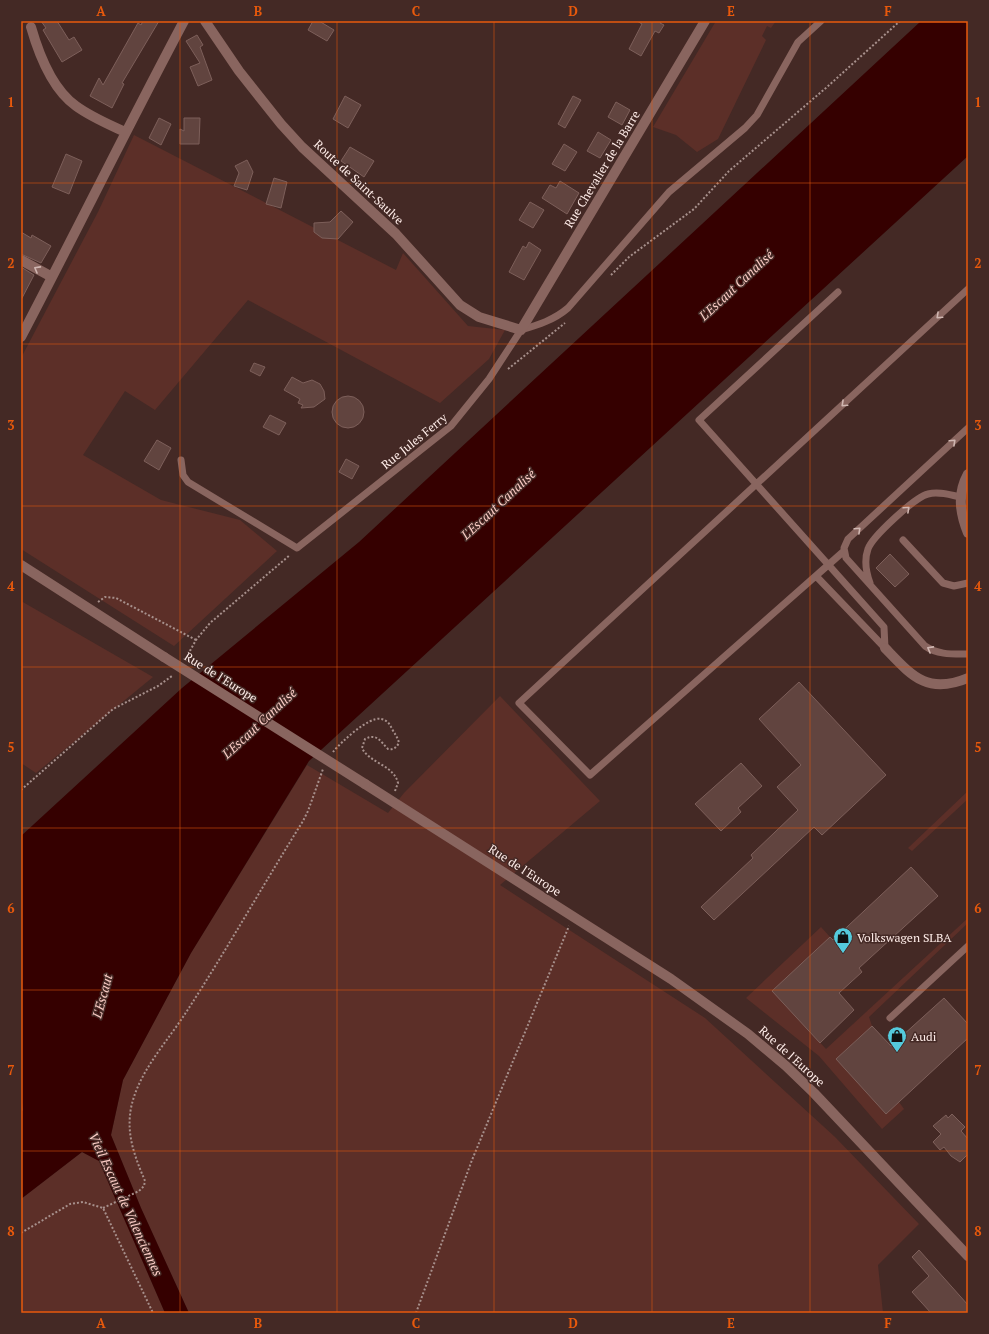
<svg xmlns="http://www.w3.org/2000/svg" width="989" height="1334" font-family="'PT Serif',serif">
  <rect width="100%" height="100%" fill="#442925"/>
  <!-- green -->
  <path fill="#5c2f28" d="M 716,21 L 776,21 L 771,28 L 767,26 L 762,36 L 766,40 L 718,139 L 697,152 L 676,135 L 653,127 Z
    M 134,135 L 396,270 L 403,253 L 468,326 L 505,330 L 489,359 L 440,403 L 248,300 L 155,410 L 125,391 L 83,455 L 161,500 L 240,520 L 277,551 L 174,646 L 21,549 L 21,358 L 98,212 Z
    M 21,601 L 153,677 L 36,773 L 21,763 Z
    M 500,696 L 600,801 L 500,885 L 705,1018 L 835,1137 L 919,1224 L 878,1265 L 883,1313 L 189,1313 L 141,1208 L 111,1135 L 123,1080 L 191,953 L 307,765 L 388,813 L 404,793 Z
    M 968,791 L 968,799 L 912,851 L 908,848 Z
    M 968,918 L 968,923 L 869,1017 L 872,1026 L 836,1059 L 886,1114 L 899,1102 L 904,1109 L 882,1129 L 819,1056 L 746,998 L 821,927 L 830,937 L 773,991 L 826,1049 Z
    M 82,1152 L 99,1161 L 165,1313 L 21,1313 L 21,1199 Z"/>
  <!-- water -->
  <path fill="#350000" d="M 921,21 L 968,21 L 968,156 L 309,761 L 191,953 L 123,1080 L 111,1135 L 141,1208 L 189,1313 L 165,1313 L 99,1161 L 82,1152 L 21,1199 L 21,1113 L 23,1110 L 21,1095 L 21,836 L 182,688 L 359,542 Z"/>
  <!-- building -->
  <path fill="#61443f" stroke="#7d5f5a" d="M 41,21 L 57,21 L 69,40 L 74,37 L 82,50 L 62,62 L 43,30 L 46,28 Z
    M 143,21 L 159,21 L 122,83 L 124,84 L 112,108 L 90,96 L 99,78 L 103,85 L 138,23 L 141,25 Z
    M 313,21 L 319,21 L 334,30 L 327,41 L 308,30 Z
    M 637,21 L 661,21 L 660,23 L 664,25 L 659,33 L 655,31 L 641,56 L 629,49 L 642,24 Z
    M 197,35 L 203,45 L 200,47 L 212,80 L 198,86 L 190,67 L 200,63 L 186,41 Z
    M 345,96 L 361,105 L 348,128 L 333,119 Z
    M 573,96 L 581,100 L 565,128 L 558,124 Z
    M 616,102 L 630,110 L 622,125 L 608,117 Z
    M 159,118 L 171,124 L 161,145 L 149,138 Z
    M 184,118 L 200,118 L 199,144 L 180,144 L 180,129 L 184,131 Z
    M 598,132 L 611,140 L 600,158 L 587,151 Z
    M 564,144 L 577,152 L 565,171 L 552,164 Z
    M 350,147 L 374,161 L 364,177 L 341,161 Z
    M 66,154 L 82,161 L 69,194 L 52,187 Z
    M 247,160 L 253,172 L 247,190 L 234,186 L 239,173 L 235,166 Z
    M 274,178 L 287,182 L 281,208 L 266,204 Z
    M 560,181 L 579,193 L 567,214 L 542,198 L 550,185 L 556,188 Z
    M 530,202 L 544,210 L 533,228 L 519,220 Z
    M 341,211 L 353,222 L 338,239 L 322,238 L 314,232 L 314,223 L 330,222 Z
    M 21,232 L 31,238 L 32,235 L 51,246 L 41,263 L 21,254 Z
    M 529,242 L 541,250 L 524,280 L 509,272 L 523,246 L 526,248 Z
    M 21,267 L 34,275 L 21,300 Z
    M 254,363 L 265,367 L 260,376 L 250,371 Z
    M 292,377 L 303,383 L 312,380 L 320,384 L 324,391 L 325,399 L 314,407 L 301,408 L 303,405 L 298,403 L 300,399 L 284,390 Z
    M332 412a16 16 0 1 1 32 0a16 16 0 1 1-32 0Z
    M 270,415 L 286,423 L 279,435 L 263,427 Z
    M 157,440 L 171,448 L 159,470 L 144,461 Z
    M 346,459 L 359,466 L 352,479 L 339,472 Z
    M 890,554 L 909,574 L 895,587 L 876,568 Z
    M 799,682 L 886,775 L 822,835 L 814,827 L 714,920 L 701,907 L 753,858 L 751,855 L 798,810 L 777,787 L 801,765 L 759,719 Z
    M 741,763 L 762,786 L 738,808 L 741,812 L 721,831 L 695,804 Z
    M 911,867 L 938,896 L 859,968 L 862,972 L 839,993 L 854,1010 L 820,1043 L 772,991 L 830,937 L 833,940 Z
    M 944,998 L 968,1024 L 968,1038 L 886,1114 L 836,1059 L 872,1026 L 891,1046 Z
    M 952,1114 L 965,1127 L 961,1131 L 968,1139 L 968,1154 L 960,1162 L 951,1156 L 944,1147 L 940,1150 L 933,1142 L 941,1134 L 933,1126 L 946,1115 L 948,1118 Z
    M 919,1250 L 968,1305 L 968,1313 L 931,1313 L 912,1292 L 929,1276 L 912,1257 Z"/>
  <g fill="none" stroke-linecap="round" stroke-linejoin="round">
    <!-- path -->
    <path stroke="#a7908c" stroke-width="2" stroke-dasharray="2 2" stroke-linecap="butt" d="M 611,275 L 629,257 L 694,209 L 729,171 L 827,87 L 900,21
      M 508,369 L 565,323
      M 98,602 L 105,597 L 116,598 L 196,640
      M 186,658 L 196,640 L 210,623 L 290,555
      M 333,752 C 341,742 369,716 381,719 C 387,720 390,724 392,729 C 395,734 398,738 399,743 C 396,748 393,750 388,749 C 380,741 377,733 365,739 L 362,748 C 369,763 394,765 398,783 L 395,791
      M 21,790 L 113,709 L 158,686 L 172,676
      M 103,1208 L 139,1191 L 144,1186 L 145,1181 C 135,1157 126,1135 131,1108 C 138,1073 166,1043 185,1014 C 226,951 263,885 303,821 L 308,811 L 323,769
      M 21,1233 L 70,1204 L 83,1202 L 103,1208 L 153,1313
      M 416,1313 L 472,1160 L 569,926"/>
    <!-- service -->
    <path stroke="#89655f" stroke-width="7" d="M 838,292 L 699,420 L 884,627 L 885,648
      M 968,428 L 848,539 L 844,548 L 846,558 L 925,646 C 938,655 952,654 968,654
      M 181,460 L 183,475 L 188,482 L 297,548 L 451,426 L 489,379 L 521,330 C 538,325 554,320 568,308 L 669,192 L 745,128 L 757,115 L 798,42 L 821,21
      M 903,540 L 943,583 L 954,586 L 968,583
      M 844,551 L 590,775 L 519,703 L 968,289
      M 816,576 L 885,648
      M 870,583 C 866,572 864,560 868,549 C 872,537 915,497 928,494 C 939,491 950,495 961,497
      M 890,1018 L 968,946"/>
    <!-- minor -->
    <path stroke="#89655f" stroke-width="10" d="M 205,21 L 239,71 L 281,124 L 302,147 L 396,234 L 460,305 L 479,317 L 521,330 L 705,21
      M 31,27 C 39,55 52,89 76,106 C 91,117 108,124 125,132
      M 21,260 L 52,277
      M 21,337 C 76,232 128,126 184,21
      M 968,474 C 957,494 960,513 968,533
      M 885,648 C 912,676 927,695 968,678"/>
    <!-- tertiary -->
    <path stroke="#89655f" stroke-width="10" d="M 21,565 L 164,657
      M 365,784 L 671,979 L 748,1034 L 786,1066 L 814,1093 L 968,1256"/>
    <!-- tertiary-bridge -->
    <path stroke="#89655f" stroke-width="10" d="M 164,657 L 365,784"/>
  </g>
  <!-- one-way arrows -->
  <defs><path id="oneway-chevron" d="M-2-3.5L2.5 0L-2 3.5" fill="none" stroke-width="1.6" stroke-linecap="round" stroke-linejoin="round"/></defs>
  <g stroke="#d0b7b2">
    <use href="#oneway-chevron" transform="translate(37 269) rotate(-151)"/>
    <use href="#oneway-chevron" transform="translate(939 316) rotate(137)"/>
    <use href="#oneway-chevron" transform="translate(844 404) rotate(137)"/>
    <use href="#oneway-chevron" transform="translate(953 442) rotate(-43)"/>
    <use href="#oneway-chevron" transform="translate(907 509) rotate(-43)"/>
    <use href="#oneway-chevron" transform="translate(858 530) rotate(-43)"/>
    <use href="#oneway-chevron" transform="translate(930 649) rotate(-151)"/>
  </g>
  <!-- grid -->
  <path fill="none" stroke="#e8590c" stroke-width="1" stroke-opacity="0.55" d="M 180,21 L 180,1313M 337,21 L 337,1313M 494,21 L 494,1313M 652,21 L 652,1313M 810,21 L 810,1313M 21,183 L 968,183M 21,344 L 968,344M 21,506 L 968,506M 21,667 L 968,667M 21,828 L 968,828M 21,990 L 968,990M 21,1151 L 968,1151"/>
  <!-- icons -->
  <defs>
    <symbol id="shop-pin" viewBox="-11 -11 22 30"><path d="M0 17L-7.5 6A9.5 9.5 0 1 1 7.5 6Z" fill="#54cadc" stroke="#442925"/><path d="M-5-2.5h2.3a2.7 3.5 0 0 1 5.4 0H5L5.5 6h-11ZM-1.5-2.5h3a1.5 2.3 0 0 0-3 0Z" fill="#111"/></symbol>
  </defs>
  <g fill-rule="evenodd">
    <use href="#shop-pin" x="832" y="926" width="22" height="30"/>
    <use href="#shop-pin" x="886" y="1025" width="22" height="30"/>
  </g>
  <g text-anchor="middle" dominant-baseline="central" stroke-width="3" stroke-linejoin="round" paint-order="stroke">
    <!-- street labels -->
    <g font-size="12" fill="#ffede9" stroke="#442925">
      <text transform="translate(602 169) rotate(-59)">Rue Chevalier de la Barre</text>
      <text transform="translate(359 182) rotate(43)">Route de Saint-Saulve</text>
      <text transform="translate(414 441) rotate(-39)">Rue Jules Ferry</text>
      <text transform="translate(221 677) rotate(32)">Rue de l'Europe</text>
      <text transform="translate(525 870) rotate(33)">Rue de l'Europe</text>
      <text transform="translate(792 1056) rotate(42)">Rue de l'Europe</text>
    </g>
    <!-- poi labels -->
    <g font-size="12" fill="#ffede9" stroke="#442925" text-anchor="start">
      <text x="857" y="937">Volkswagen SLBA</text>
      <text x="911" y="1036">Audi</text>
    </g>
    <!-- water labels -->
    <g font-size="13" font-style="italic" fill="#fbccc5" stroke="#442925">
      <text transform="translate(736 285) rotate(-43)">L'Escaut Canalisé</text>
      <text transform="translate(498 504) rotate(-43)">L'Escaut Canalisé</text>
      <text transform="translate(259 723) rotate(-43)">L'Escaut Canalisé</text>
      <text transform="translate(102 996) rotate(-75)">L'Escaut</text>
      <text transform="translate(126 1204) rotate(65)">Vieil Escaut de Valenciennes</text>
    </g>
  </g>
  <!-- border -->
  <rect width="989" height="1334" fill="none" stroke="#442925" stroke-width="44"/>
  <rect x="22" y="22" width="945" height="1290" fill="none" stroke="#e8590c" stroke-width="1.5"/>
  <g font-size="13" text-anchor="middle" font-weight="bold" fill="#e8590c">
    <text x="101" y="16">A</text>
    <text x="258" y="16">B</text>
    <text x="416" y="16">C</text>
    <text x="573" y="16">D</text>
    <text x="731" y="16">E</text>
    <text x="888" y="16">F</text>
    <text x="11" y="107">1</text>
    <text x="978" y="107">1</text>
    <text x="11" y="268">2</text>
    <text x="978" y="268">2</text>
    <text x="11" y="430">3</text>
    <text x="978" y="430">3</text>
    <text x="11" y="591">4</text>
    <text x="978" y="591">4</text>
    <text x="11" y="752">5</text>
    <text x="978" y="752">5</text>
    <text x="11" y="913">6</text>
    <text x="978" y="913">6</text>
    <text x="11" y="1075">7</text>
    <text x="978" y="1075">7</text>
    <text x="11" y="1236">8</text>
    <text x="978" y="1236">8</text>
    <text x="101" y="1328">A</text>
    <text x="258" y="1328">B</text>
    <text x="416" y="1328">C</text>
    <text x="573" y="1328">D</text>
    <text x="731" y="1328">E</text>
    <text x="888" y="1328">F</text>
  </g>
</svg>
